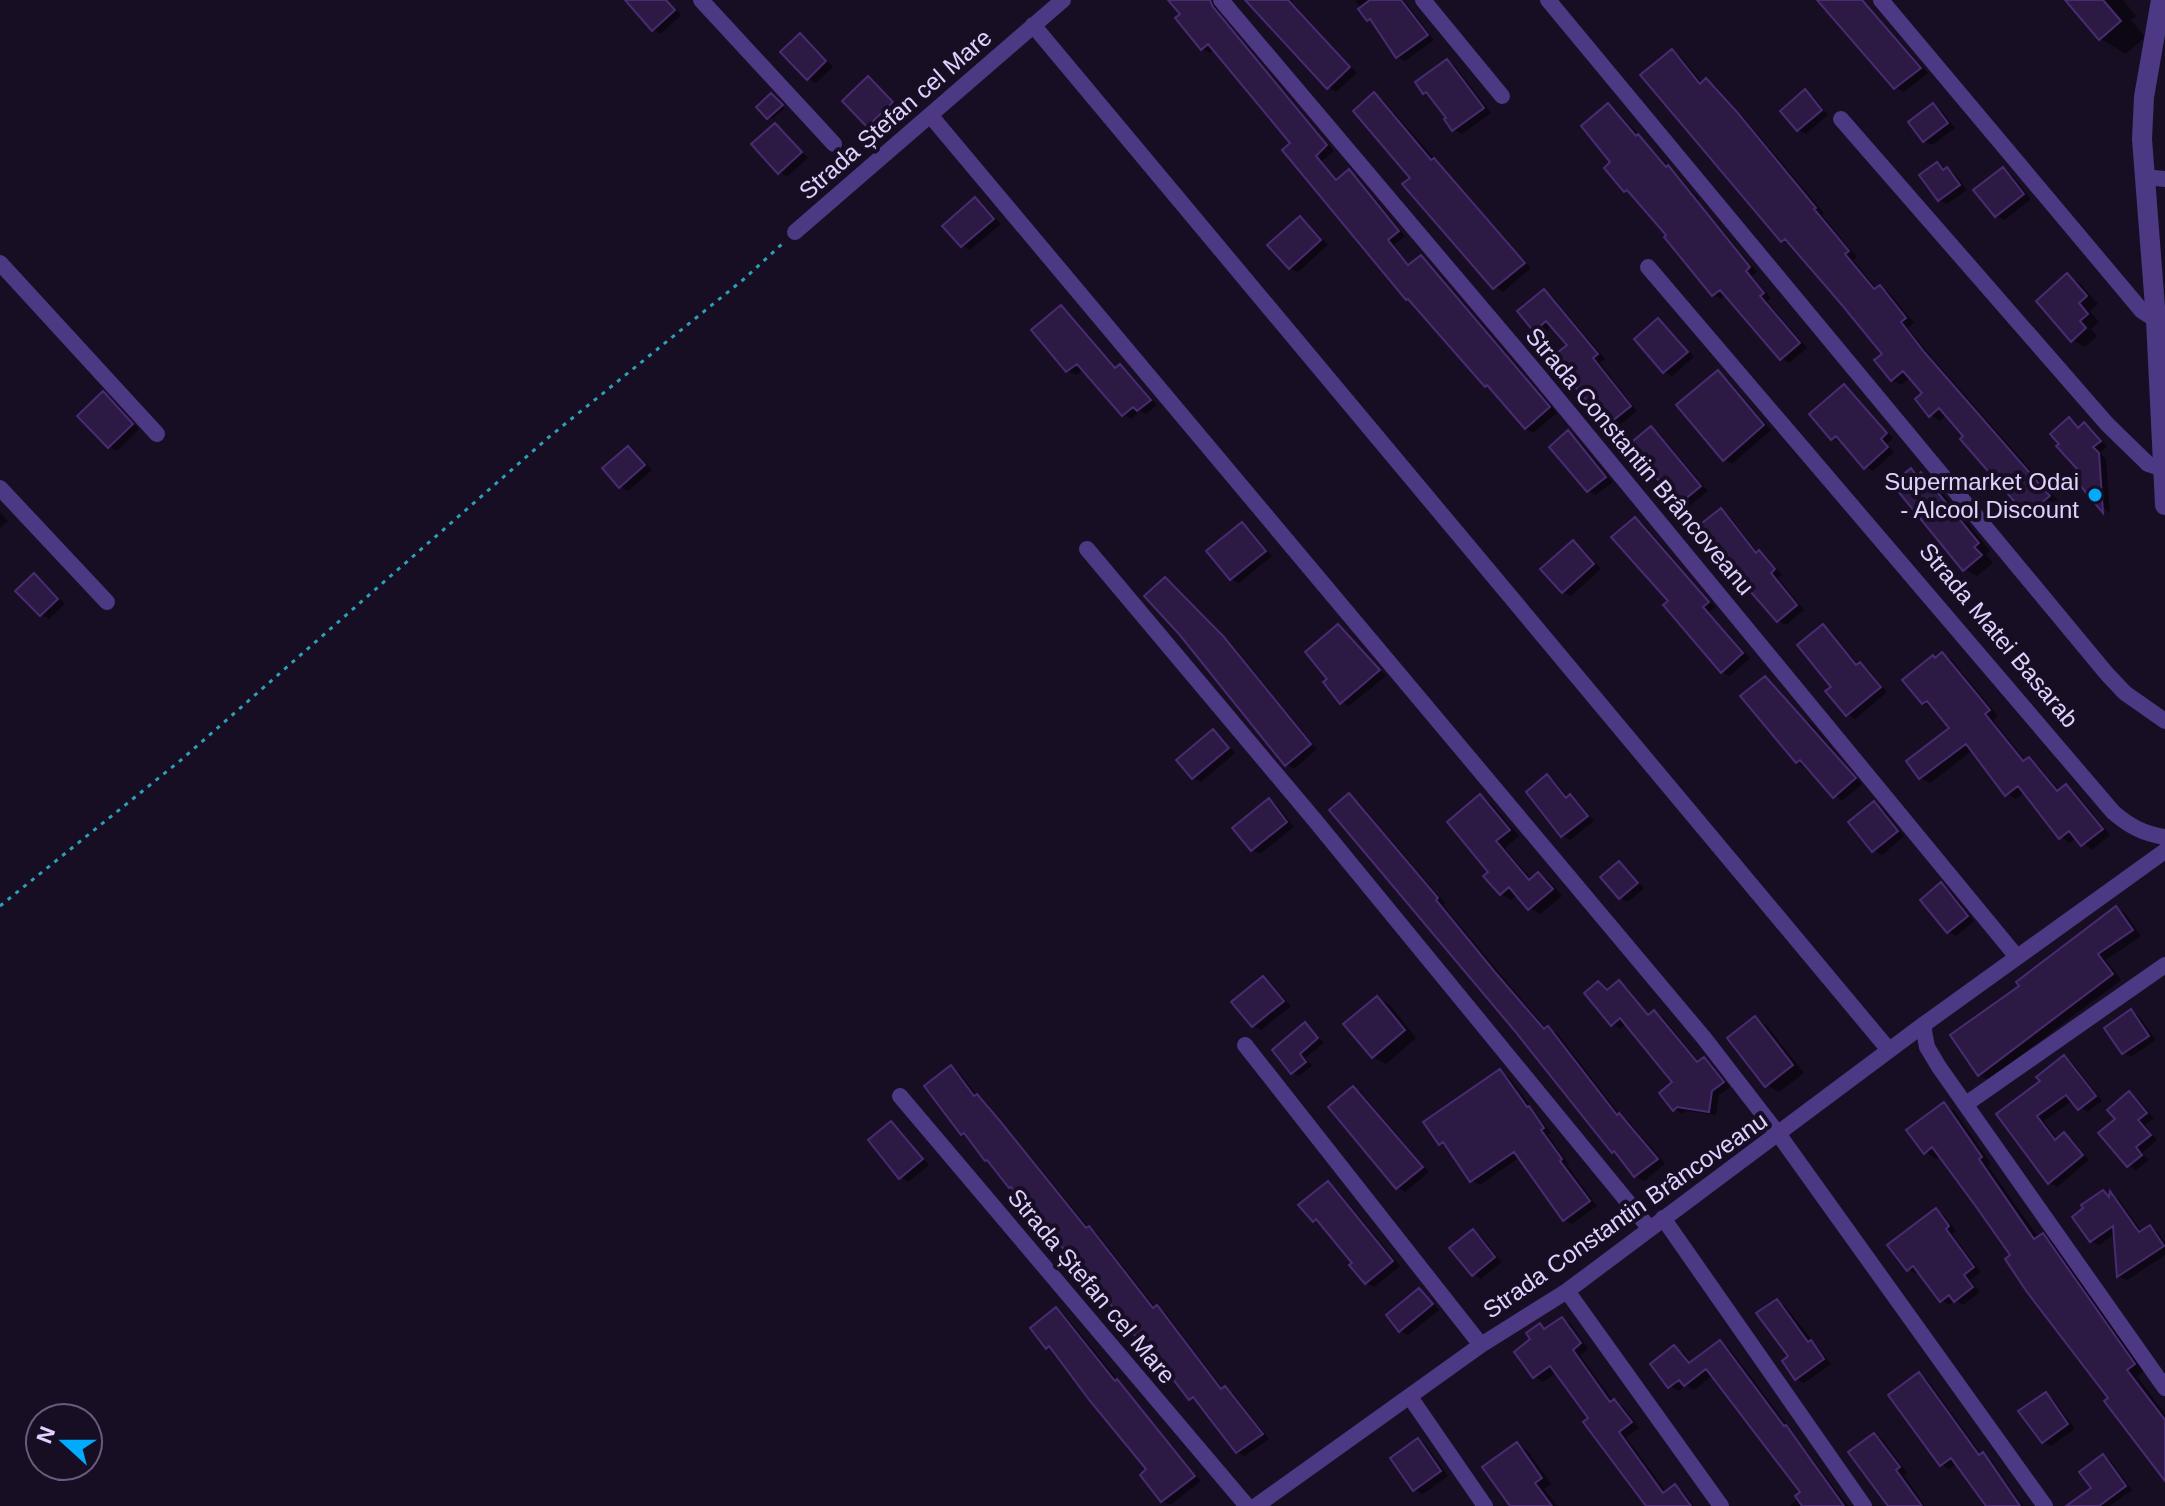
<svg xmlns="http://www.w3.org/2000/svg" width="2165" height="1506" font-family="Helvetica,sans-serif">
  <rect width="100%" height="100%" fill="#170e24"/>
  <!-- shadow -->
  <path fill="#0007" d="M 627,0 L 667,0 L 681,15 L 661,34 L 653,29 Z
    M 1171,0 L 1213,1 L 1220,14 L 1334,151 L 1322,161 L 1339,181 L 1349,172 L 1357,176 L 1405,236 L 1394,245 L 1410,266 L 1421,257 L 1429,262 L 1557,413 L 1533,433 L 1525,429 L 1493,390 L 1486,386 L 1215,49 L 1210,53 L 1202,48 L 1183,14 Z
    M 1248,0 L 1290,0 L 1357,73 L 1336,92 L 1328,87 Z
    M 1355,0 L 1404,0 L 1434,40 L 1405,61 L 1397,57 L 1391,45 Z
    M 1817,0 L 1862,0 L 1928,73 L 1904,92 L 1896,88 L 1868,54 L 1860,49 Z
    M 2067,0 L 2123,0 L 2136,16 L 2131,20 L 2145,37 L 2126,54 L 2101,39 Z
    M 800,36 L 808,40 L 833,67 L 816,83 L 808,78 Z
    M 1672,51 L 1681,57 L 1703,84 L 1707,81 L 1716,86 L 1746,120 L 1824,213 L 1822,215 L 1857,257 L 1853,260 L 1877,289 L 1880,287 L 1889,292 L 1914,323 L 1908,328 L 1934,360 L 2058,501 L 2039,517 L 2021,507 L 1947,414 L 1940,421 L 1931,415 L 1925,394 L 1911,377 L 1901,385 L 1892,380 L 1885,354 L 1791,246 L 1782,241 Z
    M 1447,61 L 1455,66 L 1491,113 L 1462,134 L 1454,130 L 1446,120 L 1449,118 L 1433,97 L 1425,93 Z
    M 868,78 L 876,83 L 899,107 L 876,130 L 868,125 Z
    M 1805,92 L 1813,96 L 1828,115 L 1806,134 L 1798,130 Z
    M 772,95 L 785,108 L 772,119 L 759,107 Z
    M 1374,95 L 1382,99 L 1531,268 L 1503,292 L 1495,287 L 1412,178 Z
    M 1609,105 L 1616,110 L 1699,199 L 1698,201 L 1757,272 L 1752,276 L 1771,298 L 1767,301 L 1807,348 L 1789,363 L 1781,358 L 1726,294 L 1721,299 L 1714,294 L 1668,236 L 1634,194 L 1626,190 L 1613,162 Z
    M 1933,105 L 1941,110 L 1955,128 L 1932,145 L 1924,141 Z
    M 775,125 L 783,130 L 808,158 L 787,177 L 780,172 Z
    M 1938,164 L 1955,174 L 1967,190 L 1947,204 L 1939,200 Z
    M 2003,169 L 2011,174 L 2031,199 L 2004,220 L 1996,216 Z
    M 975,199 L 983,204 L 1001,224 L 970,250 L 963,246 L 945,226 Z
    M 1300,219 L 1308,223 L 1328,245 L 1298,272 L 1290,268 L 1270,245 Z
    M 2067,276 L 2080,283 L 2098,304 L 2090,311 L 2099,322 L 2091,329 L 2097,336 L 2085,347 L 2072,340 Z
    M 1544,291 L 1552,296 L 1605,359 L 1600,363 L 1637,411 L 1615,429 L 1607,424 L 1569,345 L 1553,326 L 1543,334 L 1535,330 Z
    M 1061,307 L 1069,312 L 1117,368 L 1120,366 L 1128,371 L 1157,405 L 1146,414 L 1140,411 L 1131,419 L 1123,414 L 1084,369 L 1076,375 L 1068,371 L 1034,331 Z
    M 1659,320 L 1666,325 L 1694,357 L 1672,376 L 1664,372 Z
    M 1718,372 L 1726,377 L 1771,430 L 1732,464 L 1724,459 Z
    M 1844,387 L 1852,391 L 1893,438 L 1887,444 L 1894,452 L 1873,471 L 1866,467 L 1842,440 L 1840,443 L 1832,438 Z
    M 103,394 L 111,398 L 139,429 L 117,451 L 109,446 Z
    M 2069,420 L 2080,428 L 2084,425 L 2092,429 L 2107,446 L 2100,453 L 2106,459 L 2110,514 L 2076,477 L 2082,472 Z
    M 1652,428 L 1659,433 L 1708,491 L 1688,507 L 1680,503 Z
    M 1568,433 L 1576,437 L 1613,482 L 1596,495 L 1589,491 L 1552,447 Z
    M 629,448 L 636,453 L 652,470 L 628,491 L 620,486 Z
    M 1911,471 L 1934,482 L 1990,551 L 1986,554 L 1993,563 L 1977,576 L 1965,569 Z
    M 1721,511 L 1729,515 L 1757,552 L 1767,557 L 1782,575 L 1778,578 L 1804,610 L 1786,625 L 1778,621 L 1721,556 L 1712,553 Z
    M 0,512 L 8,521 L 0,528 Z
    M 1635,519 L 1643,523 L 1715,607 L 1709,612 L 1750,658 L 1730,676 L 1722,672 L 1670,602 Z
    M 1242,524 L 1250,529 L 1272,556 L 1239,583 L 1231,579 Z
    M 1573,543 L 1581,547 L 1601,569 L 1571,596 L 1563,592 Z
    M 34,575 L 42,580 L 65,604 L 49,619 L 41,615 Z
    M 1166,579 L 1174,584 L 1232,644 L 1317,749 L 1294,769 L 1287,765 L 1180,633 Z
    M 1338,626 L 1346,631 L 1386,676 L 1349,706 L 1341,702 L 1330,679 Z
    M 1823,626 L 1831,631 L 1859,666 L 1868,669 L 1887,692 L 1855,719 L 1847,714 L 1834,687 Z
    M 1942,654 L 1951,659 L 1998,716 L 1993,720 L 2026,761 L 2029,759 L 2038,765 L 2060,791 L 2066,786 L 2075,791 L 2110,835 L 2092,850 L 2077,837 L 2070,843 L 2061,837 L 2025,792 L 2016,799 L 2007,794 L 1973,750 L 1930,783 L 1921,778 L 1951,729 L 1933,708 L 1924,703 L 1936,659 Z
    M 1765,678 L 1773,683 L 1802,718 L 1811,723 L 1862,784 L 1842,801 L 1798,762 Z
    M 1213,732 L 1221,736 L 1235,753 L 1201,782 L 1193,778 Z
    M 1547,777 L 1555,781 L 1569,798 L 1578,801 L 1594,821 L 1570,840 L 1563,836 L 1528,792 Z
    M 1349,796 L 1358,801 L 1445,903 L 1443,905 L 1547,1030 L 1557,1033 L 1621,1116 L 1628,1120 L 1665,1164 L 1644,1181 L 1635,1176 Z
    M 1480,797 L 1491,803 L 1519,836 L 1505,848 L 1532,880 L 1539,874 L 1549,880 L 1562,896 L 1540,914 L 1530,908 L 1518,894 L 1511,900 L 1501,894 L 1491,872 Z
    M 1269,801 L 1277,805 L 1294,827 L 1260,854 L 1252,850 Z
    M 1874,804 L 1882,808 L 1904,836 L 1882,855 L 1874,850 Z
    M 1619,863 L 1627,868 L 1644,888 L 1628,902 L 1620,898 Z
    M 1942,885 L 1949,889 L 1974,921 L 1956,936 L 1948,931 Z
    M 2117,909 L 2126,914 L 2141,936 L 2106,960 L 2121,980 L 1988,1080 L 1979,1075 L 2022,986 Z
    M 1263,978 L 1271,983 L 1291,1006 L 1261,1030 L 1254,1026 L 1234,1002 Z
    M 1599,983 L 1609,991 L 1619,983 L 1627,987 L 1650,1016 L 1654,1012 L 1662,1016 L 1700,1063 L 1704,1060 L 1711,1064 L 1730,1087 L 1719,1095 L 1716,1115 L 1686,1111 L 1682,1114 L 1675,1109 L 1675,1083 L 1627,1023 L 1620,1029 L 1613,1024 Z
    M 1377,998 L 1390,1005 L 1416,1038 L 1386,1064 L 1373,1057 Z
    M 2131,1011 L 2139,1016 L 2156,1040 L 2131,1057 L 2123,1052 Z
    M 1755,1019 L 1767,1026 L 1804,1073 L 1779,1092 L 1767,1085 Z
    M 1305,1025 L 1312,1029 L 1324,1043 L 1305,1058 L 1312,1066 L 1299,1076 L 1292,1072 Z
    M 2065,1058 L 2072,1062 L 2102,1101 L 2087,1112 L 2073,1100 L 2044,1121 L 2058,1140 L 2065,1135 L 2072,1139 L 2089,1160 L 2057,1187 L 2049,1183 L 1999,1115 L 2043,1082 Z
    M 951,1068 L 959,1072 L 977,1096 L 985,1101 L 1089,1228 L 1097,1233 L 1156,1308 L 1165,1312 L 1224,1390 L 1233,1393 L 1269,1439 L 1245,1456 L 1237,1452 L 1198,1403 L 1190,1398 L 1152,1349 L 1144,1344 L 1106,1296 L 1099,1292 L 1062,1244 L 1053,1239 L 1016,1190 L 986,1160 L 970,1138 L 962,1134 Z
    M 1500,1072 L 1508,1076 L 1551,1133 L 1548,1135 L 1569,1164 L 1567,1165 L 1597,1206 L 1572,1224 L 1565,1220 L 1520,1157 L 1480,1185 L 1472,1181 L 1449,1148 L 1441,1143 Z
    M 1354,1088 L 1361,1092 L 1429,1172 L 1405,1192 L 1398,1187 Z
    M 2130,1094 L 2137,1098 L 2154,1118 L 2145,1125 L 2157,1140 L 2142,1153 L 2149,1160 L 2136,1170 L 2129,1166 L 2101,1133 L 2117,1119 Z
    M 1944,1105 L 1955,1111 L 1991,1164 L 1988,1166 L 2039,1238 L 2043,1236 L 2054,1242 L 2144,1371 L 2137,1376 L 2165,1414 L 2165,1480 L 2013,1255 L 1941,1155 L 1936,1159 L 1925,1152 Z
    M 892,1123 L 899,1128 L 929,1165 L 908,1182 L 901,1177 Z
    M 1328,1183 L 1336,1188 L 1400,1266 L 1374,1287 L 1366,1283 L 1355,1263 L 1322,1225 L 1314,1221 Z
    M 2103,1192 L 2118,1198 L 2142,1232 L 2150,1227 L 2158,1232 L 2165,1243 L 2165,1255 L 2127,1280 L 2119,1276 L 2115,1234 L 2099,1245 L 2091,1241 Z
    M 1936,1211 L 1944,1215 L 1956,1231 L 1952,1234 L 1981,1272 L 1970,1280 L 1980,1292 L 1963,1305 L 1955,1300 L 1949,1305 L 1942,1300 L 1920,1271 L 1916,1274 L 1908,1269 Z
    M 1473,1232 L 1481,1236 L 1502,1262 L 1481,1279 L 1473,1274 Z
    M 1419,1290 L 1427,1295 L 1439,1310 L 1408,1335 L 1400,1331 Z
    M 1777,1301 L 1785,1306 L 1831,1364 L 1804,1383 L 1796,1378 Z
    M 1057,1310 L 1064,1314 L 1201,1481 L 1170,1505 L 1163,1501 L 1149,1470 L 1056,1352 L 1047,1347 Z
    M 1562,1319 L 1571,1324 L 1588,1349 L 1580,1355 L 1614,1402 L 1623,1406 L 1639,1428 L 1626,1437 L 1667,1493 L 1675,1487 L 1683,1491 L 1694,1506 L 1646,1506 L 1586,1422 L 1590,1419 L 1557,1372 L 1543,1382 L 1535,1377 L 1517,1352 L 1533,1340 L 1540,1325 L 1547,1330 Z
    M 1720,1343 L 1729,1348 L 1848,1506 L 1790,1506 L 1803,1493 L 1713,1375 L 1694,1390 L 1686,1385 L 1679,1391 L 1670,1386 L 1674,1347 L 1683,1352 L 1692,1364 Z
    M 1919,1374 L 1927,1379 L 1982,1455 L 1989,1458 L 1985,1458 L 2017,1506 L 1988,1506 L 1958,1463 L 1949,1469 L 1941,1464 Z
    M 2046,1394 L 2053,1399 L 2075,1429 L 2051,1446 L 2043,1442 Z
    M 1875,1435 L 1883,1440 L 1907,1473 L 1904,1475 L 1925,1506 L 1886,1506 L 1889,1504 Z
    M 1418,1440 L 1426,1445 L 1448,1476 L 1423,1494 L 1415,1490 Z
    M 1517,1444 L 1527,1450 L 1551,1484 L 1544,1489 L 1557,1506 L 1518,1506 Z
    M 2103,1456 L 2110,1460 L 2132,1490 L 2110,1506 L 2083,1506 L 2094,1488 Z
    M 1990,1459 L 1991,1459 L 2023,1506 L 2022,1506 Z"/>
  <!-- building -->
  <path fill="#2c1a45" stroke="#492b71" stroke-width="2" d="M 625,0 L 666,0 L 675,10 L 652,31 Z
    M 1168,0 L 1210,0 L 1213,7 L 1327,145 L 1316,156 L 1336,180 L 1349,169 L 1399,231 L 1388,240 L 1408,265 L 1421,255 L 1550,407 L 1525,429 L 1487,385 L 1485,387 L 1408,299 L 1406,300 L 1282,150 L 1290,143 L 1208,44 L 1201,50 L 1175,18 L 1180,14 Z
    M 1245,0 L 1288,0 L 1350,67 L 1327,89 Z
    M 1370,0 L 1401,0 L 1428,35 L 1396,58 L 1370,19 L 1367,21 L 1358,9 Z
    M 1817,0 L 1862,0 L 1921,68 L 1894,89 Z
    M 2065,0 L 2103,0 L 2121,21 L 2099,40 Z
    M 800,33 L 826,61 L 807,80 L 780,52 Z
    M 1672,49 L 1700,84 L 1706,78 L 1737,112 L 1816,208 L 1814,209 L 1849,251 L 1845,254 L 1874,289 L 1880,285 L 1906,318 L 1901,322 L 1925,353 L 2050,496 L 2029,513 L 2023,506 L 2020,508 L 1960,439 L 1963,436 L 1939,408 L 1929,417 L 1915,399 L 1922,393 L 1903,371 L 1891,381 L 1874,360 L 1882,354 L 1842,305 L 1785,239 L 1781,242 L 1640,75 Z
    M 1447,59 L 1484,108 L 1452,131 L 1444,119 L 1446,118 L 1426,92 L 1423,94 L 1415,82 Z
    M 868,76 L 893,102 L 867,127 L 842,101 Z
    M 1805,89 L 1822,110 L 1797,131 L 1780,111 Z
    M 1374,92 L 1431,160 L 1434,158 L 1525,263 L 1493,289 L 1402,184 L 1410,178 L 1353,111 Z
    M 771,93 L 783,105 L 767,119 L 756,107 Z
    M 1608,103 L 1636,136 L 1638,134 L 1666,167 L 1668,165 L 1750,267 L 1746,271 L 1764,293 L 1760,296 L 1800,343 L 1780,360 L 1720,290 L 1712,296 L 1664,237 L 1666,235 L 1627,190 L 1624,192 L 1604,168 L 1610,162 L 1581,126 Z
    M 1933,103 L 1948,123 L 1923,142 L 1908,122 Z
    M 775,123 L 802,152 L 778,174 L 751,144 Z
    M 1937,162 L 1943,170 L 1947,167 L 1960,185 L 1938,201 L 1919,175 Z
    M 2003,167 L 2024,194 L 1995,217 L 1973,190 Z
    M 975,197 L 994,219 L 961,247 L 942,226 Z
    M 1300,216 L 1321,240 L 1289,269 L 1267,245 Z
    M 2067,273 L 2087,296 L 2079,303 L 2088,314 L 2080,321 L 2086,328 L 2071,342 L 2036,301 Z
    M 1544,289 L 1598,354 L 1593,358 L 1631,406 L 1606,426 L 1552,357 L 1567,345 L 1546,321 L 1534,332 L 1517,311 Z
    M 1061,305 L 1115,368 L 1120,364 L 1151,400 L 1137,411 L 1133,407 L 1122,416 L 1077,364 L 1066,372 L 1031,330 Z
    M 1658,318 L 1688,352 L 1663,373 L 1634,339 Z
    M 1718,370 L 1764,425 L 1723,461 L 1676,405 Z
    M 1844,384 L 1887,433 L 1881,439 L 1888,447 L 1864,469 L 1836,436 L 1831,440 L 1809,414 Z
    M 103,391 L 133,424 L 108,448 L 77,416 Z
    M 2069,417 L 2078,428 L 2084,422 L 2101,441 L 2093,447 L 2099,453 L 2103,513 L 2073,477 L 2079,471 L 2056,446 L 2059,444 L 2050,434 Z
    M 1651,426 L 1701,486 L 1679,504 L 1628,445 Z
    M 1568,430 L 1606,477 L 1587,492 L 1549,447 Z
    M 628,446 L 645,465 L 619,488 L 602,468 Z
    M 1911,468 L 1917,476 L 1921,472 L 1979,543 L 1974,547 L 1982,555 L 1963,571 L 1892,484 Z
    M 1721,508 L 1756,553 L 1759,550 L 1775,569 L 1771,573 L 1797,605 L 1777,622 L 1715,551 L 1711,554 L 1692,531 Z
    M 1635,517 L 1709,602 L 1703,607 L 1743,653 L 1721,673 L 1663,605 L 1668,601 L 1611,537 Z
    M 1242,522 L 1266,551 L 1230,580 L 1206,551 Z
    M 1573,540 L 1594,564 L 1562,593 L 1540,569 Z
    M 34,573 L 58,599 L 40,616 L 15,591 Z
    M 1165,577 L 1224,637 L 1311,744 L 1285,766 L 1179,634 L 1144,596 Z
    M 1338,624 L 1380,670 L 1340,704 L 1323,682 L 1327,679 L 1305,652 Z
    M 1823,624 L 1856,665 L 1860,662 L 1881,687 L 1846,716 L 1825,691 L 1831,687 L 1797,645 Z
    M 1942,652 L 1990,710 L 1985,714 L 2023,761 L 2029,757 L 2057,791 L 2066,784 L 2103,829 L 2081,846 L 2069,831 L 2059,839 L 2018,786 L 2005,796 L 1966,744 L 1919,779 L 1906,761 L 1949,728 L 1927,701 L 1922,704 L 1902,680 L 1933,655 L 1935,658 Z
    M 1765,676 L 1856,778 L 1833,798 L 1800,760 L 1796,763 L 1740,696 Z
    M 1213,729 L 1229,748 L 1192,779 L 1176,760 Z
    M 1547,774 L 1566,798 L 1570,794 L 1588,816 L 1561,837 L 1526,792 Z
    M 1349,793 L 1438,898 L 1436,900 L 1494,971 L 1544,1029 L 1548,1026 L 1617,1115 L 1619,1113 L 1658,1159 L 1634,1177 L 1614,1151 L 1612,1153 L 1514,1030 L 1329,810 Z
    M 1480,794 L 1510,830 L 1496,841 L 1529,880 L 1538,872 L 1553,889 L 1528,910 L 1509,887 L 1500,895 L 1483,876 L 1488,872 L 1447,822 Z
    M 1269,798 L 1287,822 L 1251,851 L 1232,828 Z
    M 1874,801 L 1898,831 L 1872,852 L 1848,822 Z
    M 1619,861 L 1638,883 L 1619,899 L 1600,877 Z
    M 1941,882 L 1968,916 L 1947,933 L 1920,900 Z
    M 2116,906 L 2133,930 L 2098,954 L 2113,974 L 1978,1076 L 1950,1035 L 2019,986 L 2016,982 Z
    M 1263,976 L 1284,1001 L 1252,1027 L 1231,1002 Z
    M 1619,980 L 1648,1015 L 1654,1010 L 1697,1062 L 1704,1057 L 1724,1082 L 1712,1091 L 1709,1112 L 1677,1107 L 1673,1111 L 1659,1093 L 1672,1082 L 1620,1018 L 1611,1026 L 1584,993 L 1598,981 L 1607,990 Z
    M 1377,996 L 1405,1030 L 1372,1058 L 1343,1024 Z
    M 2131,1009 L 2149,1036 L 2122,1054 L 2104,1028 Z
    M 1755,1016 L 1793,1065 L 1765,1087 L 1727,1038 Z
    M 1305,1022 L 1318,1038 L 1300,1054 L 1306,1062 L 1291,1074 L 1272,1050 Z
    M 2064,1055 L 2096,1096 L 2078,1110 L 2066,1095 L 2037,1116 L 2055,1140 L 2064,1132 L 2083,1155 L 2048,1184 L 1996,1114 L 2040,1081 L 2036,1077 Z
    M 951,1065 L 974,1096 L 977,1094 L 1000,1121 L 1086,1228 L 1089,1226 L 1153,1308 L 1157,1305 L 1221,1389 L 1225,1386 L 1263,1434 L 1236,1453 L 1193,1397 L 1189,1400 L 1146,1344 L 1143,1346 L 1100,1291 L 1097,1293 L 1055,1238 L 1052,1240 L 1011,1187 L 1009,1188 L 987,1160 L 985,1161 L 964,1133 L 961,1135 L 924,1086 Z
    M 1500,1069 L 1527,1107 L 1529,1106 L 1544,1128 L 1541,1130 L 1562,1159 L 1560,1161 L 1590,1201 L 1563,1221 L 1514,1152 L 1470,1182 L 1443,1142 L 1439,1145 L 1423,1122 Z
    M 1353,1086 L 1423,1167 L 1396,1189 L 1328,1107 Z
    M 2129,1091 L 2147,1113 L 2138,1120 L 2151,1135 L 2136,1147 L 2142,1155 L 2127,1167 L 2098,1133 L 2115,1119 L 2107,1110 Z
    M 1944,1102 L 1982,1157 L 1979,1159 L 2034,1239 L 2043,1233 L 2135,1364 L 2127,1370 L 2165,1420 L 2165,1481 L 2104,1401 L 2108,1398 L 2027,1292 L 2005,1259 L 2010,1255 L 1977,1208 L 1932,1147 L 1924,1154 L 1906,1130 Z
    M 891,1121 L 923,1159 L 899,1179 L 868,1140 Z
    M 1328,1181 L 1393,1261 L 1365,1284 L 1349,1265 L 1352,1263 L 1316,1219 L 1313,1222 L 1298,1205 Z
    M 2103,1190 L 2109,1197 L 2110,1191 L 2139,1232 L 2150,1225 L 2164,1246 L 2117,1277 L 2113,1226 L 2090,1242 L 2072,1217 L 2083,1208 L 2081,1205 Z
    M 1936,1208 L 1949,1226 L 1946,1229 L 1974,1267 L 1964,1275 L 1973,1287 L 1954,1302 L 1949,1295 L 1940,1302 L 1913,1266 L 1907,1271 L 1887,1245 Z
    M 1473,1229 L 1495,1257 L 1472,1276 L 1449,1248 Z
    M 1419,1288 L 1433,1304 L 1399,1332 L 1386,1315 Z
    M 1777,1299 L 1808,1342 L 1811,1340 L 1824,1359 L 1795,1380 L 1782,1361 L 1788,1356 L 1756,1313 Z
    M 1056,1307 L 1115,1381 L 1117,1379 L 1195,1476 L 1161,1502 L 1140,1475 L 1146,1469 L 1090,1401 L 1049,1346 L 1046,1349 L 1030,1328 Z
    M 1562,1317 L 1581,1343 L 1573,1350 L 1610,1402 L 1614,1399 L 1632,1422 L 1619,1432 L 1663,1493 L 1675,1484 L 1691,1506 L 1646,1506 L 1583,1422 L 1588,1418 L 1550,1366 L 1533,1378 L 1514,1352 L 1530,1339 L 1526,1333 L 1540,1323 L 1544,1329 Z
    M 1720,1340 L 1784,1426 L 1786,1425 L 1844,1506 L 1802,1506 L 1795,1496 L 1800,1492 L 1706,1369 L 1684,1386 L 1679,1380 L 1668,1388 L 1650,1364 L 1674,1345 L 1689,1363 Z
    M 1919,1372 L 1979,1455 L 1983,1452 L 2020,1506 L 1986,1506 L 1951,1458 L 1940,1466 L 1888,1395 Z
    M 2046,1392 L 2068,1424 L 2042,1443 L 2018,1411 Z
    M 1874,1433 L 1900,1467 L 1896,1470 L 1922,1506 L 1888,1506 L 1848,1452 Z
    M 1418,1438 L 1441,1471 L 1413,1491 L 1390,1458 Z
    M 1517,1442 L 1542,1478 L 1535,1483 L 1552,1506 L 1510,1506 L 1482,1467 Z
    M 2103,1454 L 2126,1486 L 2099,1506 L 2066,1506 L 2091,1488 L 2079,1472 Z"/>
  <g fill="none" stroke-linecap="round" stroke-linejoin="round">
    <!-- path -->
    <path stroke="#2da0b7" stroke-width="3" stroke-dasharray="4 6" stroke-linecap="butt" d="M 0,906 L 181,760 L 549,437 L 744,279 L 782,244"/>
    <!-- minor -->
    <path stroke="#4c3883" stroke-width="16" d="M 701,0 L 834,144
      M 1221,0 L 1533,369 L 2017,957
      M 1423,0 L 1502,96
      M 1548,0 L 2107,674 L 2125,693 L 2165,721
      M 1881,0 L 2142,311 L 2156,320
      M 1033,25 L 1889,1050
      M 930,115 L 1704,1038 L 1779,1135 L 2045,1506
      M 1841,119 L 2107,424 L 2148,464 L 2163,469
      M 2144,177 L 2165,179
      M 795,232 L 1063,0
      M 0,263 L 157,434
      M 1648,267 L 2113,812 C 2129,826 2144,834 2165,837
      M 0,488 L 107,602
      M 1087,549 L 1313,818 L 1650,1229
      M 1923,1025 L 1927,1047 L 1939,1067 L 2165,1388
      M 1245,1045 L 1481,1345
      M 900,1096 L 1247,1506
      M 1966,1104 L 2165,965
      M 1663,1218 L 1864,1506
      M 1567,1291 L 1721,1506
      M 1410,1397 L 1485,1506
      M 1256,1506 L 1481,1345 L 1567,1291 L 1923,1025 L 2165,851"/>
    <!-- tertiary -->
    <path stroke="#4c3883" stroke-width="20" d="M 2161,0 L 2144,97 L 2142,139 L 2156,320 L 2165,505"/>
  </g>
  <!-- markers -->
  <circle fill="#00aafc" stroke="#170e24" stroke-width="3" cx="2095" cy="495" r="8"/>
  <g text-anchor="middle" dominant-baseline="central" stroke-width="8" stroke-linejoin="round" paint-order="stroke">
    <!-- street labels -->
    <g font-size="24" fill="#e0d1ff" stroke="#170e24">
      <text transform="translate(895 114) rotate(-41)">Strada Ștefan cel Mare</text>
      <text transform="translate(1640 461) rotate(50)">Strada Constantin Brâncoveanu</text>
      <text transform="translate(1999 635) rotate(50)">Strada Matei Basarab</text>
      <text transform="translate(1625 1215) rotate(-35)">Strada Constantin Brâncoveanu</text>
      <text transform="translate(1092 1286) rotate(50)">Strada Ștefan cel Mare</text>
    </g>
    <!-- poi labels -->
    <g font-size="24" fill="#e0d1ff" stroke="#170e24" text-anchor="end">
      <text x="2079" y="481">Supermarket Odai<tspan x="2079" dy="28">- Alcool Discount</tspan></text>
    </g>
  </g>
  <!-- north arrow -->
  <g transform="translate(64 1442) rotate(291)"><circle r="38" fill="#170e24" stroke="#675c7c" stroke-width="2"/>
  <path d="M0-6L14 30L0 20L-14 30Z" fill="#00aafc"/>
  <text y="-12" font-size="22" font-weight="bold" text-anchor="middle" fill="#e0d1ff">N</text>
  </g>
</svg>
